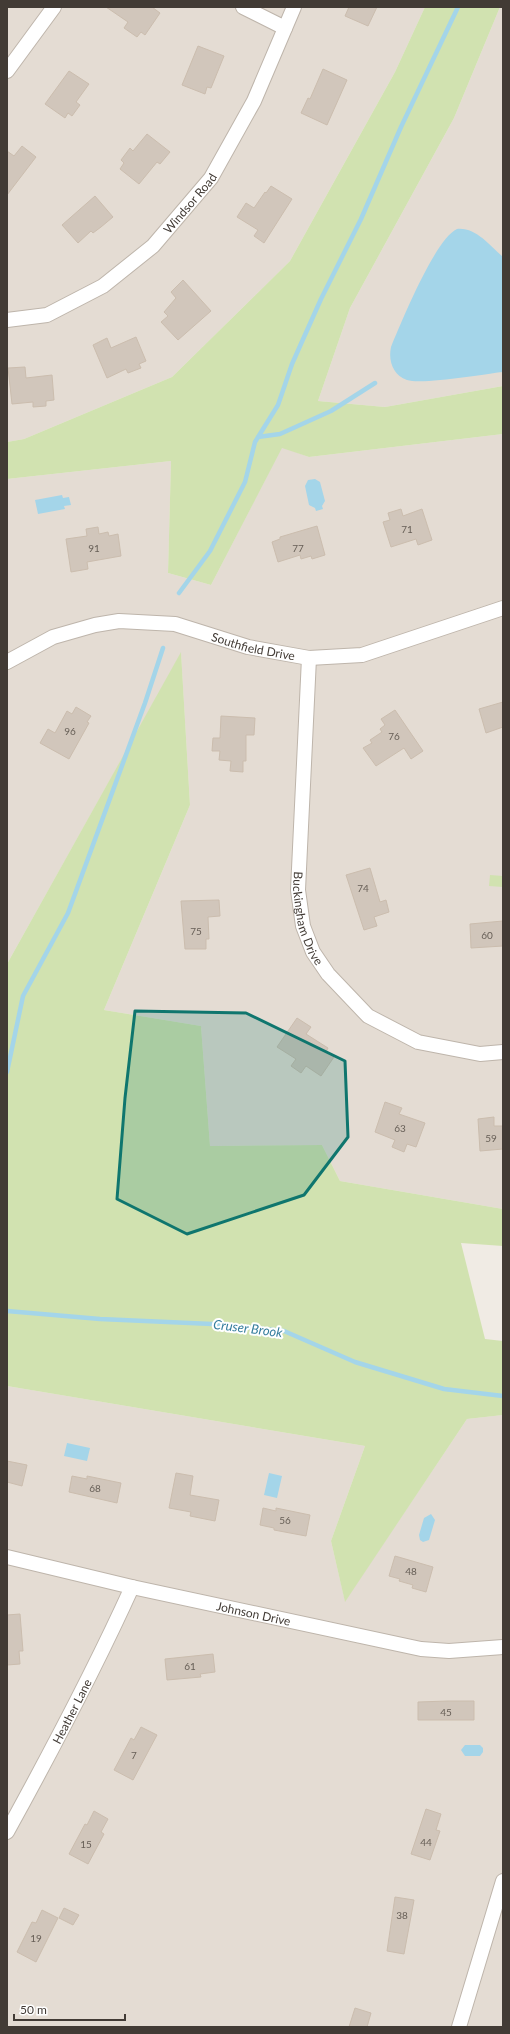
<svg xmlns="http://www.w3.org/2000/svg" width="510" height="2034" font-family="Lato,sans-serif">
  <rect width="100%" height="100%" fill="#f0ebe4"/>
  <!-- residential -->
  <path fill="#e4dcd3" d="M 7,7 L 425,7 L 395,72 L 290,261 L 172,377 L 24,439 L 7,442 Z
    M 500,7 L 503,7 L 503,386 L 385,407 L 318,401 L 350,308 L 454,118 Z
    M 503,434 L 503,1209 L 340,1181 L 322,1145 L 210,1146 L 201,1026 L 104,1010 L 190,805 L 181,653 L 7,964 L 7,479 L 171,461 L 168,573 L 211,585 L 282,447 L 309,457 Z
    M 7,1386 L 365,1446 L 331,1541 L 345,1601 L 467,1419 L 503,1415 L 503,2027 L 7,2027 Z"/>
  <!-- green -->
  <path fill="#d1e2b0" d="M 425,7 L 500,7 L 454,118 L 350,308 L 318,401 L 385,407 L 503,386 L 503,434 L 309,457 L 282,448 L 211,585 L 168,573 L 171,461 L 7,479 L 7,442 L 24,439 L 172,377 L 290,261 L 395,72 Z
    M 181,652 L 190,805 L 104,1010 L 201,1026 L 210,1146 L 322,1145 L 340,1181 L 503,1209 L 503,1246 L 461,1243 L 485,1339 L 503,1341 L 503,1415 L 467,1419 L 345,1602 L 331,1541 L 365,1446 L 7,1386 L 7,964 Z
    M 490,875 L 503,876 L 503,887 L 489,886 Z"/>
  <!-- water -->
  <path fill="#a4d5e9" d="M 457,229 C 476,227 490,246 503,257 L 503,372 C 484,374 422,385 407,380 C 393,375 388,361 391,347 C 401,323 435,239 457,229 Z
    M 315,479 L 320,482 L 325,501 L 322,506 L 323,509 L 316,511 L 315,508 L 309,505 L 305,486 L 308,480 Z
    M 62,495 L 63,498 L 69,497 L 71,505 L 64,506 L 65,509 L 38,514 L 35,500 Z
    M 67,1443 L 90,1448 L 87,1461 L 64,1456 Z
    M 269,1473 L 282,1476 L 277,1498 L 264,1495 Z
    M 431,1514 L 435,1520 L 429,1540 L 423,1542 L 420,1540 L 419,1535 L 424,1518 Z
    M 465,1745 L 480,1745 L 483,1748 L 483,1752 L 480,1756 L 465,1756 L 461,1750 Z"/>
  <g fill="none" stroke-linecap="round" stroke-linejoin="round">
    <!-- stream -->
    <path stroke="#a4d5e9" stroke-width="4.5" d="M 258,437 L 280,434 L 331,411 L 375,383
      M 179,593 L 210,551 L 245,482 L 255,442 L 278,405 L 292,364 L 321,299 L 361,219 L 401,127 L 458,7
      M 7,1072 L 23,996 L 68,913 L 145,703 L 163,648
      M 7,1311 L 100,1319 L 212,1324 L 284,1331 L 355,1362 L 444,1389 L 503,1396"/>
  </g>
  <!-- building -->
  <path fill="#d1c6bb" stroke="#cbbdae" d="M 106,7 L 152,7 L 160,13 L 145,35 L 141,32 L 137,37 L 124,28 L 128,22 Z
    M 349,7 L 377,7 L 368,26 L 345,16 Z
    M 198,46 L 224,56 L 211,88 L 207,87 L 205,94 L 182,85 Z
    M 323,69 L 347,80 L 327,125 L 301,113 L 308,98 L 310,99 Z
    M 69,71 L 89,84 L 76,102 L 80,105 L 72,116 L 68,113 L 65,118 L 45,104 Z
    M 147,134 L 170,152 L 160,164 L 157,162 L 139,184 L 120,169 L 124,163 L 121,160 L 130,148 L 133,151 Z
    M 22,146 L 36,157 L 7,195 L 7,151 L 14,156 Z
    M 271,186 L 292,199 L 264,243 L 254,236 L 258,230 L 237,217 L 246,203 L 254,208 L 265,192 L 266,193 Z
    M 95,196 L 113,217 L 101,227 L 93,233 L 91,231 L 78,243 L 62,225 Z
    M 183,280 L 211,311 L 178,340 L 161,322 L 168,316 L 164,312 L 176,298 L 171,292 Z
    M 136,337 L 146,361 L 139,364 L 141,368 L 128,373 L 126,369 L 107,378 L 93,345 L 107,338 L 111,348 Z
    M 25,367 L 26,378 L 52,375 L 54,400 L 46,401 L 46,406 L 33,407 L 33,402 L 12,404 L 8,368 Z
    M 401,509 L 403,516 L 422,509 L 432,540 L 418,545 L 416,539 L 391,547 L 383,522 L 390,520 L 388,513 Z
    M 317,526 L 325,555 L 312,559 L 311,556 L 301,559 L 300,555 L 278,562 L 272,542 L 280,539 L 280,537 Z
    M 98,527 L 99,534 L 108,532 L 109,536 L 118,534 L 121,556 L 87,562 L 88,569 L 71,572 L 66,539 L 87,536 L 86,529 Z
    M 503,702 L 503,727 L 486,733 L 479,709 Z
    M 76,707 L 91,716 L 87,722 L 89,723 L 69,759 L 40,743 L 48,729 L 55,733 L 67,711 L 72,714 Z
    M 395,710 L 423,751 L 411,759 L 404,748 L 376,766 L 363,748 L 372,743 L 370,740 L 382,732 L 380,729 L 385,725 L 381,719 Z
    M 221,716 L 255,718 L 254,735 L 246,735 L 246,761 L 243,761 L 243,772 L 230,771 L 231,761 L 219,760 L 220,751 L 212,751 L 213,738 L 220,738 Z
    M 370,868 L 380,902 L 386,900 L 389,912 L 374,917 L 377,926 L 364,930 L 346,875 Z
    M 219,900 L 220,916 L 208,917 L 209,939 L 206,939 L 206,949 L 185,949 L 181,901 Z
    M 503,921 L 503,946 L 471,948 L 470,924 Z
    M 297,1018 L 311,1027 L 306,1034 L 328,1048 L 326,1052 L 334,1057 L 321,1076 L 306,1066 L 301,1073 L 291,1066 L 296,1059 L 277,1047 Z
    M 385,1102 L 402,1108 L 399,1114 L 425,1123 L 416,1147 L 407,1144 L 404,1152 L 392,1147 L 395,1140 L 375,1132 Z
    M 494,1117 L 494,1126 L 503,1126 L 503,1149 L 480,1151 L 478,1119 Z
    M 7,1461 L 27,1465 L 22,1486 L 7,1482 Z
    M 176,1473 L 193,1476 L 190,1495 L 219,1500 L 215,1521 L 190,1516 L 191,1512 L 169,1508 Z
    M 72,1476 L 87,1479 L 87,1476 L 121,1483 L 117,1503 L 69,1492 Z
    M 263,1508 L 276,1511 L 276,1508 L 310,1515 L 306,1536 L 274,1530 L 274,1528 L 260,1525 Z
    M 395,1556 L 433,1567 L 426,1592 L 412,1588 L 413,1585 L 399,1581 L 400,1579 L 389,1576 Z
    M 20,1614 L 23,1651 L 19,1651 L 20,1664 L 7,1665 L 7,1615 Z
    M 213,1654 L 215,1672 L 200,1674 L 201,1677 L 167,1680 L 165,1659 Z
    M 448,1701 L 474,1701 L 474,1720 L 418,1720 L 418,1702 Z
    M 141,1727 L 157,1735 L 133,1780 L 114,1770 L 131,1738 L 134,1740 Z
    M 426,1809 L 441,1814 L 436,1830 L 440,1831 L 430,1860 L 411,1854 Z
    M 94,1811 L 108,1819 L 101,1832 L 104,1834 L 88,1864 L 69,1854 L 85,1824 L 87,1825 Z
    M 395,1897 L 414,1900 L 404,1954 L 387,1951 Z
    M 64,1908 L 79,1915 L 73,1925 L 59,1918 Z
    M 42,1910 L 58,1918 L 36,1962 L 17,1952 L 32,1922 L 36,1923 Z
    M 355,2008 L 371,2013 L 367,2027 L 349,2027 Z"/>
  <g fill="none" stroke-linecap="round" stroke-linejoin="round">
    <defs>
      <g id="street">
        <path d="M 243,7 L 285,28"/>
        <path d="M 7,71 L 54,7"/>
        <path id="s1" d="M 7,320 L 47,315 L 103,286 L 153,246 L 211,178 L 254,101 L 294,7"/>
        <path id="s2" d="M 309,658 L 298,890 L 303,926 L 313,952 L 328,974 L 368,1016 L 418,1042 L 480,1054 L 503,1052"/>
        <path id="s3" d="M 7,662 L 53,637 L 95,625 L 119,621 L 175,624 L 248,647 L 309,658 L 362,655 L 503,608"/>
        <path id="s4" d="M 7,1557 L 132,1587 L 421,1649 L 449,1651 L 503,1647"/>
        <path id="s5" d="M 7,1832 C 51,1752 94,1671 132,1587"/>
        <path d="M 459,2027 L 503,1881"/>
      </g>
    </defs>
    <!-- street casing -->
    <use href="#street" stroke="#beb5ab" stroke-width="16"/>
    <!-- street -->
    <use href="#street" stroke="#fff" stroke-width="14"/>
  </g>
  <!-- marked area -->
  <path fill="#0f766e" fill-opacity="0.2" stroke="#0f766e" stroke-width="3" stroke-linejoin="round" d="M 135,1011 L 246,1013 L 345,1061 L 348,1137 L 304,1195 L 187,1234 L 117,1199 L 125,1098 Z"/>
  <g text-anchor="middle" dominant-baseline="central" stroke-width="4" stroke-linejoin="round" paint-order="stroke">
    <!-- number labels -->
    <g font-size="10" fill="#665e56">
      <text x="407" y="529">71</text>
      <text x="94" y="548">91</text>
      <text x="298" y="548">77</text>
      <text x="70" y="731">96</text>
      <text x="394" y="736">76</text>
      <text x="363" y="888">74</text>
      <text x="196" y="931">75</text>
      <text x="487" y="935">60</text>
      <text x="400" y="1128">63</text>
      <text x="491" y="1138">59</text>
      <text x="95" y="1488">68</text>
      <text x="285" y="1520">56</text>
      <text x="411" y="1571">48</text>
      <text x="190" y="1666">61</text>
      <text x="446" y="1712">45</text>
      <text x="134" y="1755">7</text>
      <text x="426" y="1842">44</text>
      <text x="86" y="1844">15</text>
      <text x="402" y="1915">38</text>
      <text x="36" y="1938">19</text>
    </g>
    <!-- street labels -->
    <g font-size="12" fill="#423b35" stroke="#fff">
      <text stroke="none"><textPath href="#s1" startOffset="224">Windsor Road</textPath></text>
      <text stroke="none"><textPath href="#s3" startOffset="258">Southfield Drive</textPath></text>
      <text stroke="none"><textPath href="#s2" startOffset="262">Buckingham Drive</textPath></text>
      <text stroke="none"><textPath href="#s4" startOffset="253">Johnson Drive</textPath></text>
      <text stroke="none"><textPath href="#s5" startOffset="137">Heather Lane</textPath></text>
    </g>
    <!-- water labels -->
    <g font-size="13" font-style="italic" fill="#357d9d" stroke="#fff">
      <text transform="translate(248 1328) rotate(7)">Cruser Brook</text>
    </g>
  </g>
  <!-- border -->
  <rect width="510" height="2034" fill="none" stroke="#423b35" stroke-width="16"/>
  <!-- scale -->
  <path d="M14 2014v6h111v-6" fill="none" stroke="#423b35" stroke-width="2"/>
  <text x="20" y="2014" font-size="12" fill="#423b35" stroke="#ffffff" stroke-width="3" paint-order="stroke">50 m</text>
</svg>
